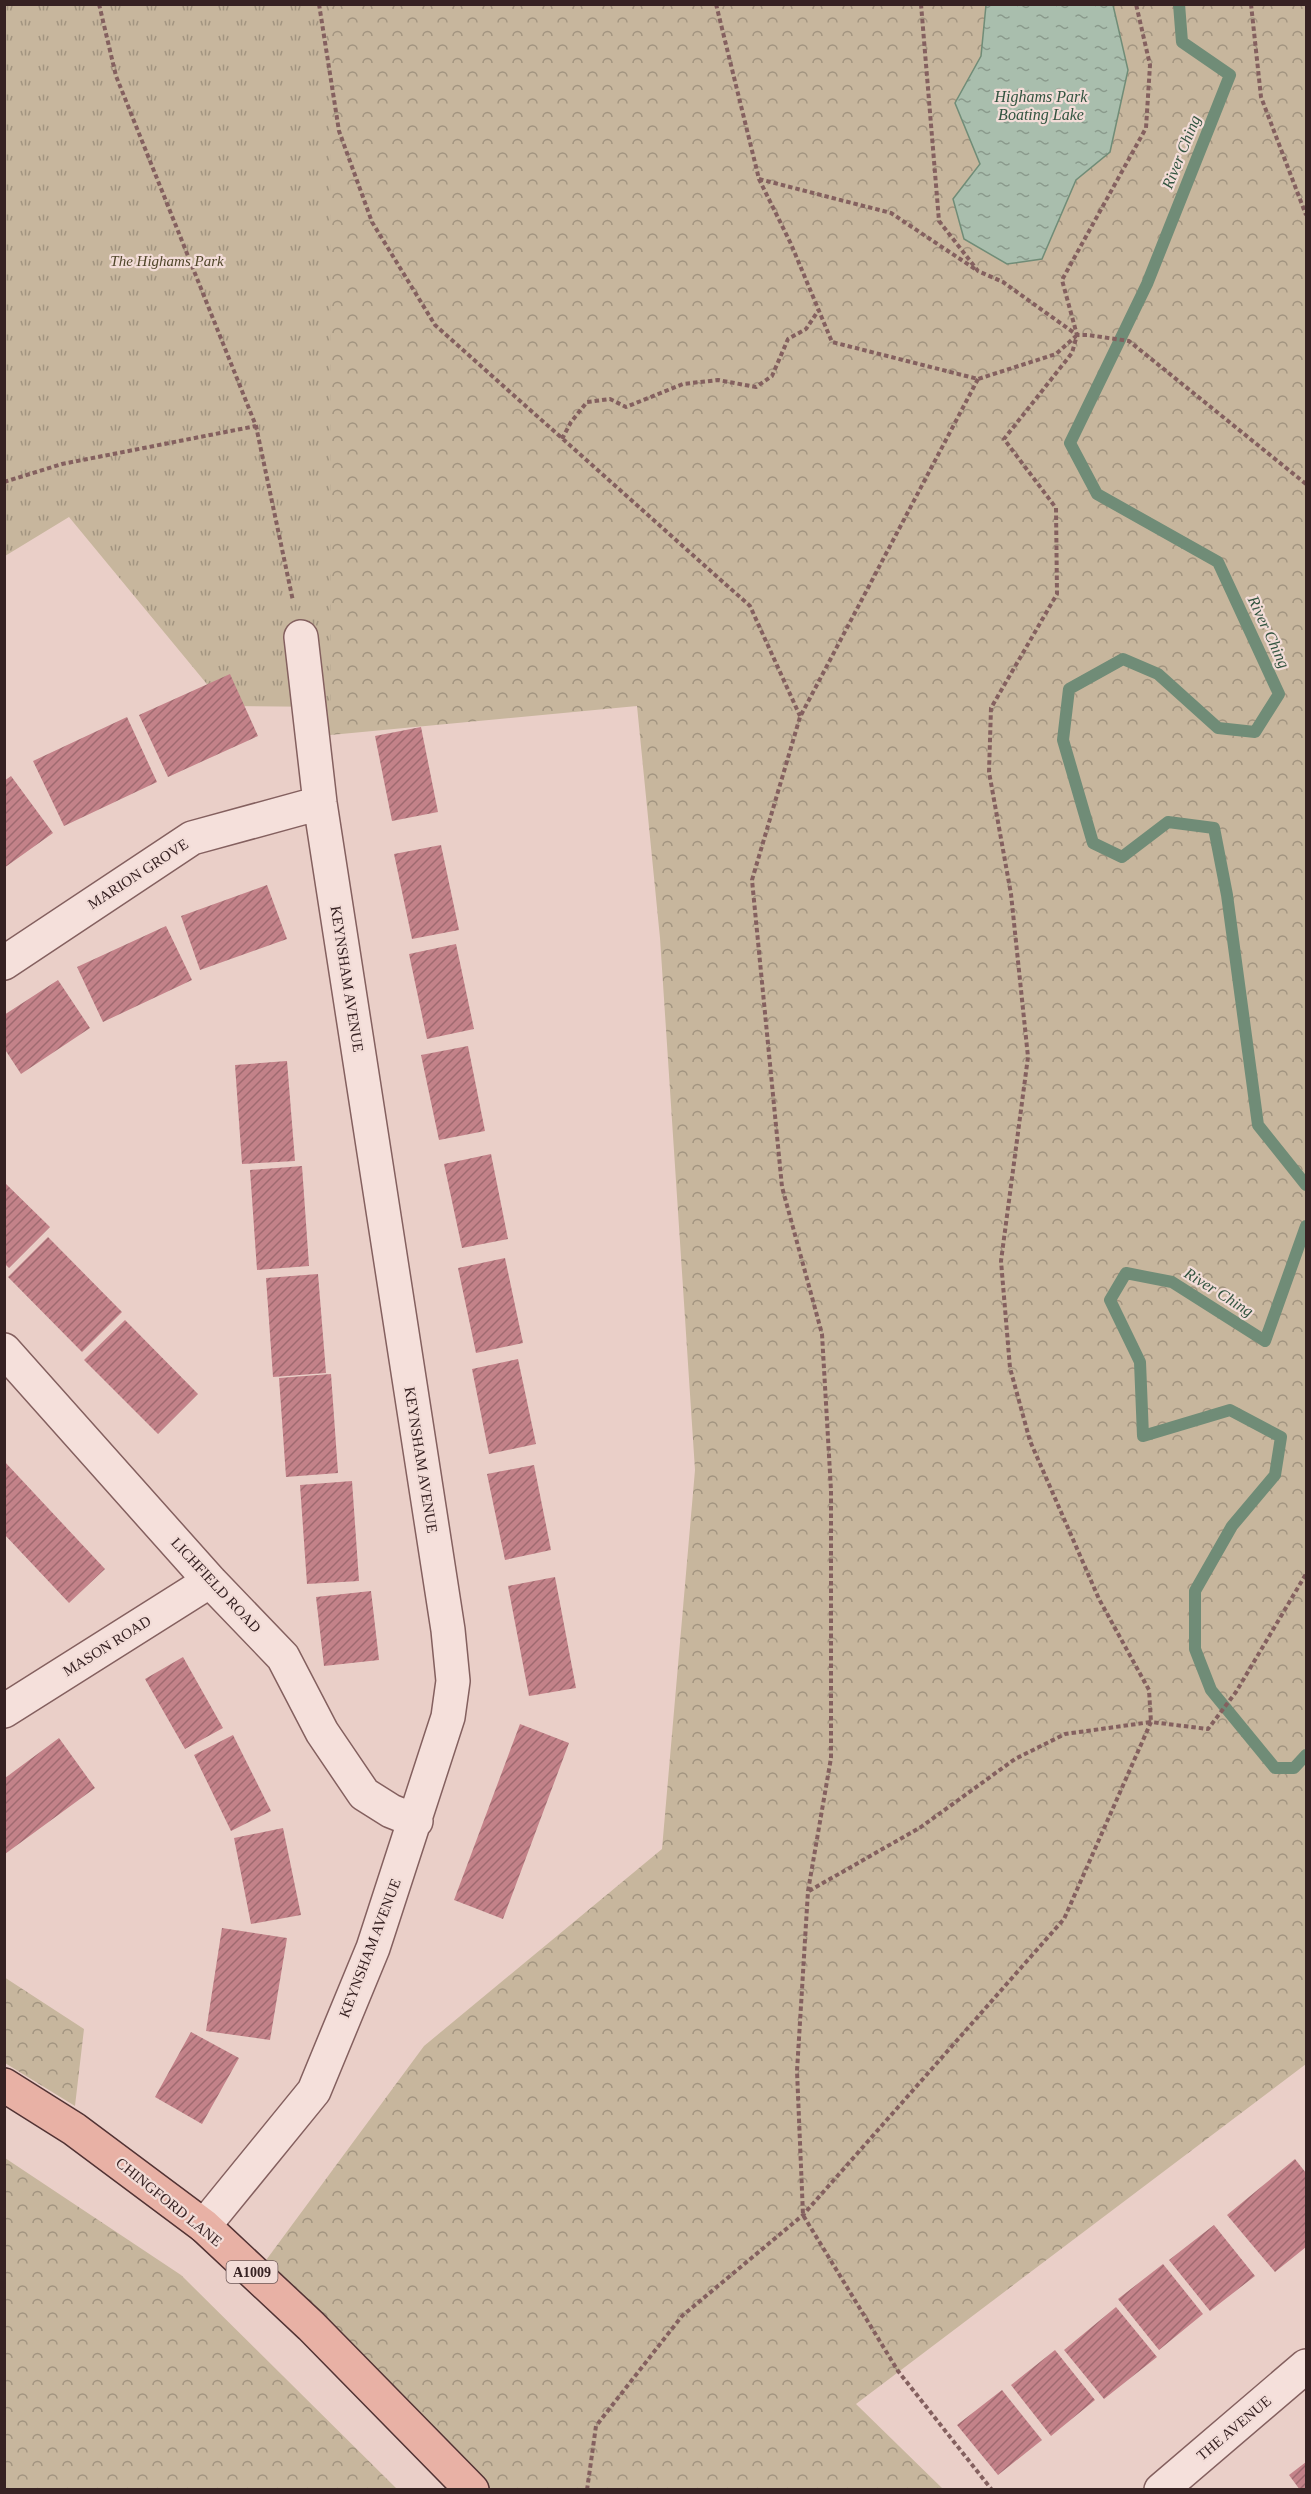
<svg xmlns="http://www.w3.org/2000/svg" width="1311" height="2494" font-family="'Times New Roman',serif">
  <defs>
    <pattern id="forest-crowns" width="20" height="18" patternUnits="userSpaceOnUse" patternTransform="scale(1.5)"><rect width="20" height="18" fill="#c7b69d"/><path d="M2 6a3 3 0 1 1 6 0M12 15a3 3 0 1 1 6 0" fill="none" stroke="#a29480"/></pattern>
    <pattern id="park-tufts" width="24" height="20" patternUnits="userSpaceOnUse" patternTransform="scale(1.5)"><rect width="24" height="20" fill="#c7b69d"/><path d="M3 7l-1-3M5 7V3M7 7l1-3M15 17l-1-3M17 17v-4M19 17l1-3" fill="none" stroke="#a29480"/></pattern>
    <pattern id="water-ripples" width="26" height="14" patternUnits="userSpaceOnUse" patternTransform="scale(1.5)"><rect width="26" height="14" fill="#a9bead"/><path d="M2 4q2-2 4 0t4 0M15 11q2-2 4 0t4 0" fill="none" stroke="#8a9a8c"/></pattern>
    <pattern id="building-hatch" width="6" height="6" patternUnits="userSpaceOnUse" patternTransform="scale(1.5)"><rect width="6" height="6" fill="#c38289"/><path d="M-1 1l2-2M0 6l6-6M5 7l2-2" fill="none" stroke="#9f6a70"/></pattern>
  </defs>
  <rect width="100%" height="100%" fill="#eacfc8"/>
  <!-- forest -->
  <path fill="url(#forest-crowns)" d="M 319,5 L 986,5 L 981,56 L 955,103 L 980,164 L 1042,259 L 1076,180 L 1110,152 L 1128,70 L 1113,5 L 1306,5 L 1306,2064 L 856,2404 L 943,2489 L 488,2489 L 261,2267 L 424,2046 L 662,1849 L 695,1470 L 660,938 L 637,706 L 320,736 Z
    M 4,1977 L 84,2029 L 75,2106 L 5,2063 Z
    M 5,2158 L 181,2275 L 397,2489 L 5,2489 Z"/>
  <!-- park -->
  <path fill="url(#park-tufts)" d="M 5,5 L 330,5 L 331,707 L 225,706 L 69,517 L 5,556 Z"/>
  <!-- water -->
  <path fill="url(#water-ripples)" stroke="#708c77" stroke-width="1.5" d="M 986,5 L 1113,5 L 1128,70 L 1110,152 L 1076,180 L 1042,259 L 1007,264 L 964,239 L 953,199 L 980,164 L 955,103 L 981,56 Z"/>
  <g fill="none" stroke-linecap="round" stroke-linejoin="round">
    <!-- stream -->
    <path stroke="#708c77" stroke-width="12" d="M 1179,4 L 1182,42 L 1230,75 L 1147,284 L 1070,443 L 1097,494 L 1218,562 L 1279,694 L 1255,732 L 1218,728 L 1158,674 L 1123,659 L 1069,689 L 1063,740 L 1093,843 L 1122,857 L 1168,822 L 1214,828 L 1227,895 L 1258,1125 L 1306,1185
      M 1306,1226 L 1265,1341 L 1172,1282 L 1126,1273 L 1110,1300 L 1140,1362 L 1143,1436 L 1230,1410 L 1281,1437 L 1275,1475 L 1232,1526 L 1195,1591 L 1195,1649 L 1211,1690 L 1275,1768 L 1294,1768 L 1306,1755"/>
  </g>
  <!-- building -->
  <path fill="url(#building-hatch)" d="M 230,674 L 258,736 L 168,777 L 139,715 Z
    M 127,717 L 157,782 L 64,826 L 33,761 Z
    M 421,727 L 438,812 L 392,821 L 375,736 Z
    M 11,776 L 53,833 L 4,868 L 4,781 Z
    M 441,845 L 459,930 L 412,939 L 394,854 Z
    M 267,885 L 287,939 L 200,970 L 181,916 Z
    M 166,926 L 192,980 L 103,1022 L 77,967 Z
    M 456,944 L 474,1029 L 427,1039 L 409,954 Z
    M 58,980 L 90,1028 L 21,1074 L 4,1048 L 4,1015 Z
    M 468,1046 L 485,1131 L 439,1140 L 421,1055 Z
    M 287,1061 L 295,1161 L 242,1164 L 235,1065 Z
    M 491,1154 L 508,1239 L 462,1248 L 444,1164 Z
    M 302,1166 L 309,1266 L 257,1270 L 250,1170 Z
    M 4,1182 L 50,1227 L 9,1268 L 4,1263 Z
    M 48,1237 L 122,1312 L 82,1352 L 8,1277 Z
    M 505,1258 L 523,1343 L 476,1353 L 458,1268 Z
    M 318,1274 L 326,1373 L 273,1377 L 266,1278 Z
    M 125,1320 L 198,1394 L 158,1434 L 84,1360 Z
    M 518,1359 L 536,1444 L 489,1454 L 472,1369 Z
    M 331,1374 L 338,1473 L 286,1477 L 279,1378 Z
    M 4,1461 L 105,1569 L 69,1603 L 4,1534 Z
    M 534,1465 L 551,1550 L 505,1560 L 487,1474 Z
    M 352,1481 L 359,1581 L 307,1584 L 300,1485 Z
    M 555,1577 L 576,1688 L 529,1696 L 508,1586 Z
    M 371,1591 L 379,1660 L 324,1666 L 316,1597 Z
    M 183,1657 L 223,1728 L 185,1749 L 145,1679 Z
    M 520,1724 L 569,1743 L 503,1919 L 454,1900 Z
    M 233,1735 L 271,1811 L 231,1831 L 194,1755 Z
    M 59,1738 L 95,1788 L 5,1854 L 5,1778 Z
    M 283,1828 L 301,1915 L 251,1924 L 234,1838 Z
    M 222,1928 L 287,1938 L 270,2040 L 206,2031 Z
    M 191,2032 L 239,2058 L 202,2124 L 155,2097 Z
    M 1295,2159 L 1306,2173 L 1306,2247 L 1275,2272 L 1227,2215 Z
    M 1214,2225 L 1255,2276 L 1210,2311 L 1169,2260 Z
    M 1163,2264 L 1203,2314 L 1159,2350 L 1118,2299 Z
    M 1116,2307 L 1157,2357 L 1104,2399 L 1064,2350 Z
    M 1055,2350 L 1095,2400 L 1051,2436 L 1011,2385 Z
    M 1002,2390 L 1042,2440 L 998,2475 L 957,2425 Z
    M 1306,2462 L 1306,2490 L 1300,2490 L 1289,2475 Z"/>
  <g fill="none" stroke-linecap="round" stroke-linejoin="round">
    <defs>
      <path id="minor" d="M 4,963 L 192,838 L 320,803
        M 4,1350 L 210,1581 L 283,1657 L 322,1732 L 364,1794 L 391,1811 L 416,1821
        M 4,1711 L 210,1581
        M 204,2226 L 314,2091 L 373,1948 L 448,1717 L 453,1681 L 448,1630 L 320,803 L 301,637
        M 1161,2490 L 1306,2366"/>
      <path id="major" d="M 4,2085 L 74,2129 L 204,2226 L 311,2326 L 472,2490"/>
    </defs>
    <!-- minor casing -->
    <use href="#minor" stroke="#84605f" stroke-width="36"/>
    <!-- major casing -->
    <use href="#major" stroke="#523334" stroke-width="36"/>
    <!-- path -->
    <path stroke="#84605f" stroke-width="4" stroke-dasharray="4.5 3" stroke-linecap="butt" d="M 99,4 L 116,76 L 256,426 L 293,601
      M 319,4 L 339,131 L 372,222 L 435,325 L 750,606 L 800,716
      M 716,4 L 759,179 L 791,244 L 832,342 L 978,379 L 1056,354 L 1076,336
      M 921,4 L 939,221 L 978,271 L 1003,282 L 1077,335 L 1088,335 L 1129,341 L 1306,484
      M 1251,4 L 1261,97 L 1306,215
      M 759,179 L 891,213 L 975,269
      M 978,379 L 800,717 L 752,880 L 782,1187 L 822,1334 L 831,1490 L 831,1758 L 808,1891 L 797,2071 L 803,2215 L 898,2371 L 992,2490
      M 562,439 L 571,422 L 587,402 L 610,399 L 626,407 L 683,384 L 718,380 L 756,387 L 772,376 L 788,339 L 806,329 L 818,311
      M 4,482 L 62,464 L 256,426
      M 809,1891 L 921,1827 L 1015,1759 L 1065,1734 L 1151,1722 L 1149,1690 L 1099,1599 L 1030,1441 L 1010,1368 L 1001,1261 L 1028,1057 L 1011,894 L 989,772 L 991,708 L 1057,594 L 1056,508 L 1004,439 L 1072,353 L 1077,335 L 1062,280 L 1146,128 L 1150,65 L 1136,4
      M 587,2490 L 596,2426 L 682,2316 L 803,2215 L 1064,1919 L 1151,1722 L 1208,1729 L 1236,1692 L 1306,1574"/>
    <!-- minor -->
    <use href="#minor" stroke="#f5e0db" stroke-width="33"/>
    <!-- major -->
    <use href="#major" stroke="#e8b1a5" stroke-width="33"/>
  </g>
  <g text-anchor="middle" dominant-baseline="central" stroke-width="4.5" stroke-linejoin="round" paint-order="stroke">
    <!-- shield labels -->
    <rect fill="#f2dcd7" stroke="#6e5958" stroke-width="1.5" x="226.5" y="2261" width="51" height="22" rx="4.5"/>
    <g font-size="14" font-weight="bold" fill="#362122">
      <text x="252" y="2272">A1009</text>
    </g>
    <!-- park labels -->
    <g font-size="15" font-style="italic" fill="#50462a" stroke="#f2dcd7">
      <text x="167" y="261">The Highams Park</text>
    </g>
    <!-- street labels -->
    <g font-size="15" fill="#362122" stroke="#f2dcd7">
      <text transform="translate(138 874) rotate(-33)">MARION GROVE</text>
      <text transform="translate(347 979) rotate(81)">KEYNSHAM AVENUE</text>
      <text transform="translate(421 1460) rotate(81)">KEYNSHAM AVENUE</text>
      <text transform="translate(216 1585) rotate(47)">LICHFIELD ROAD</text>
      <text transform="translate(107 1646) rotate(-32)">MASON ROAD</text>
      <text transform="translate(370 1948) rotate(-69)">KEYNSHAM AVENUE</text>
      <text transform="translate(169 2202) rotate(39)">CHINGFORD LANE</text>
      <text transform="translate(1234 2428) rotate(-40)">THE AVENUE</text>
    </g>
    <!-- water labels -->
    <g font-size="16" font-style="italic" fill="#325440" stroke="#f2dcd7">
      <text x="1041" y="96">Highams Park<tspan x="1041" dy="18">Boating Lake</tspan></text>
      <text transform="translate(1181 152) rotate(-68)">River Ching</text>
      <text transform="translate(1269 632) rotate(65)">River Ching</text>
      <text transform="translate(1219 1292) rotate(32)">River Ching</text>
    </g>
  </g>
  <!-- border -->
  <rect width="1311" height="2494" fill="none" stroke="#362122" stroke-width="12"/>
</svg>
